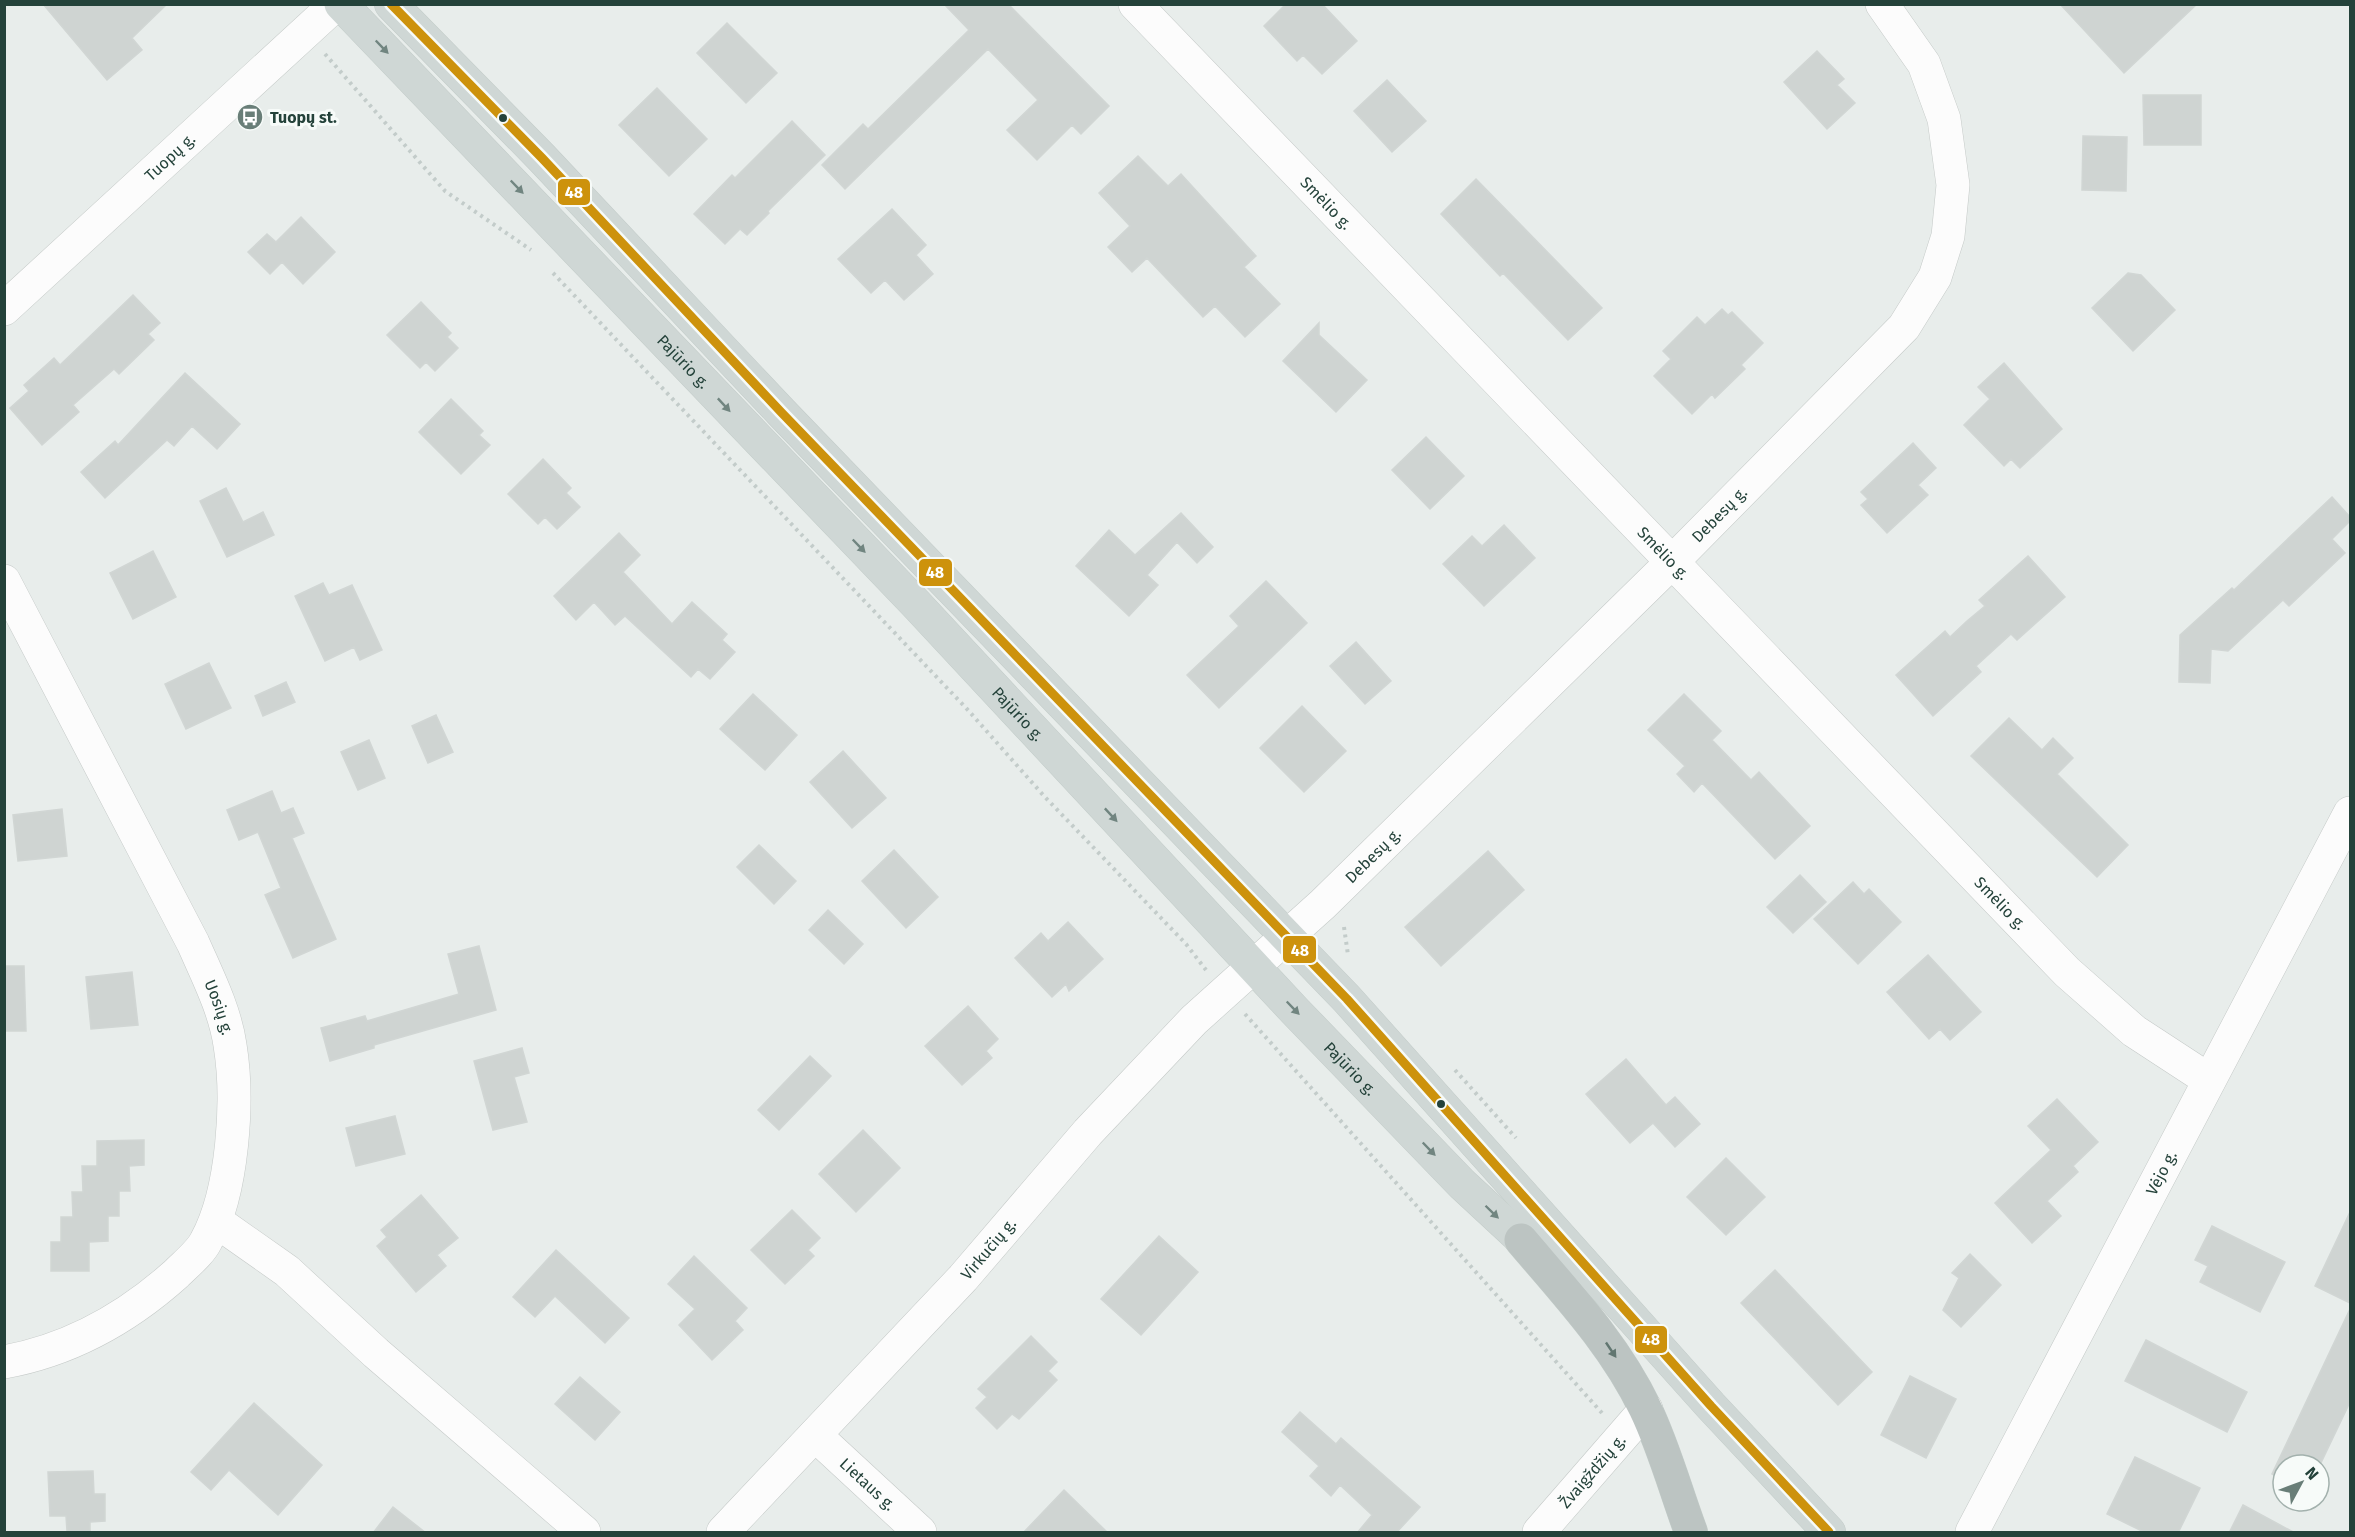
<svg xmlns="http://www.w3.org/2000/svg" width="2355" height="1537" font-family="'Fira Sans',sans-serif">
  <rect width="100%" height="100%" fill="#e8edeb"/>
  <!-- building -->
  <path fill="#cfd4d2" stroke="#d1d6d4" stroke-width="1.5" d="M 43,4 L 167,4 L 132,38 L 142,50 L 107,80 Z
    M 944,4 L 1008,4 L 1109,106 L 1081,134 L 1072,125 L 1037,160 L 1007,130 L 1038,100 L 988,49 L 845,189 L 822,165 L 863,124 L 868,129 L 969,30 Z
    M 1286,4 L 1322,4 L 1357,41 L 1322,74 L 1303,55 L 1297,61 L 1264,26 Z
    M 2060,4 L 2197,4 L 2124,73 Z
    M 727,23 L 777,73 L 746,103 L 697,53 Z
    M 1817,51 L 1844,79 L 1837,85 L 1855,103 L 1827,129 L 1784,82 Z
    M 1387,80 L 1426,121 L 1392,152 L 1354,111 Z
    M 657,88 L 707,139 L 669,176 L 619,125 Z
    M 2143,95 L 2201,95 L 2201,145 L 2144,145 Z
    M 792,121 L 825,155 L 768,211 L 769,213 L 747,235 L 740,229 L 725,244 L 694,214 L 732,175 L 735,178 Z
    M 2083,136 L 2127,137 L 2126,191 L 2082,190 Z
    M 1138,156 L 1168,186 L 1181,174 L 1256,256 L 1244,267 L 1280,304 L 1245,337 L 1215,306 L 1203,317 L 1147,258 L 1132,272 L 1108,247 L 1130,226 L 1099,193 Z
    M 1476,179 L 1602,308 L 1568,340 L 1503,273 L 1500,276 L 1441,214 Z
    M 892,209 L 926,245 L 916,255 L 933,274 L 904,300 L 885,280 L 871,293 L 838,259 Z
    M 301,217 L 335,252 L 303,284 L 282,262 L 270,274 L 248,252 L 267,234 L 276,242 Z
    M 2128,273 L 2141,275 L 2175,310 L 2133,351 L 2092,308 Z
    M 133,295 L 160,323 L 148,334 L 154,340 L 119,374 L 114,369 L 73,405 L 79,412 L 42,445 L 10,408 L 29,391 L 24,385 L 54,358 L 60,365 Z
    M 421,302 L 451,333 L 447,337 L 458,348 L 435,371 L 426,362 L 420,368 L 387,335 Z
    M 1722,309 L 1728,315 L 1732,312 L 1763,343 L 1741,365 L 1745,369 L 1715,398 L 1712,394 L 1692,414 L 1654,376 L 1671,359 L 1663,351 L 1697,317 L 1705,325 Z
    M 1319,323 L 1319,335 L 1367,380 L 1336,412 L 1283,361 Z
    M 2004,363 L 2062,429 L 2020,468 L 2011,459 L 2004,466 L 1964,425 L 1990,399 L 1978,387 Z
    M 185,373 L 240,424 L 217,449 L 192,426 L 174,446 L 167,440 L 105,498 L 81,472 L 115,441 L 118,445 Z
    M 451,399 L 483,431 L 479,435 L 490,445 L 461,474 L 419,432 Z
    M 1426,437 L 1464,476 L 1430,509 L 1392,470 Z
    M 1913,443 L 1936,468 L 1918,485 L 1928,495 L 1887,533 L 1861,505 L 1868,499 L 1861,492 Z
    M 543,459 L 571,488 L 566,493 L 580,507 L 557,529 L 545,517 L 538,524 L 508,494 Z
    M 226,488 L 243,522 L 263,512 L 274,535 L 227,557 L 200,501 Z
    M 2332,497 L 2350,517 L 2350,521 L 2332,539 L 2345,553 L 2289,606 L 2283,600 L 2228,651 L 2211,649 L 2210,683 L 2179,682 L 2180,635 L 2232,588 L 2234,590 Z
    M 1181,513 L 1213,547 L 1197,563 L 1177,542 L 1147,575 L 1158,585 L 1129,616 L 1076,566 L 1109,530 L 1135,555 Z
    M 1504,525 L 1535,558 L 1484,606 L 1443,564 L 1472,536 L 1482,546 Z
    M 619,533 L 640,555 L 623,572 L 672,624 L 692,602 L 727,634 L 722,640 L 735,652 L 710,679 L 698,669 L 691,677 L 625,616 L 615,625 L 594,602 L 576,620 L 554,596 Z
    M 153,551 L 176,597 L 133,619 L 110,573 Z
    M 2028,556 L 2065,597 L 2017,640 L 2011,634 L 1976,666 L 1981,672 L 1933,716 L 1896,675 L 1945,631 L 1950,637 L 1967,621 L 1985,606 L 1979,600 Z
    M 1266,581 L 1307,623 L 1219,708 L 1187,675 L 1239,626 L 1230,616 Z
    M 323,583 L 329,595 L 352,585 L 382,650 L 360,660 L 354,647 L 325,661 L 295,596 Z
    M 1356,642 L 1391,681 L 1365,704 L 1330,666 Z
    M 209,663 L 231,708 L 186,729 L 165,684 Z
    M 286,682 L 295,702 L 263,716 L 255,696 Z
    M 753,694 L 797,735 L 765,770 L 720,729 Z
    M 1684,694 L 1721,731 L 1712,740 L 1751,780 L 1759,772 L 1810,826 L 1775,859 L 1702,783 L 1694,792 L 1677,774 L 1685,766 L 1648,730 Z
    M 1302,706 L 1346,751 L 1304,792 L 1260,748 Z
    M 436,715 L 453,752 L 428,763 L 412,726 Z
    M 2009,718 L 2042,750 L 2053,738 L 2073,758 L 2057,774 L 2128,845 L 2097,877 L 1971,756 Z
    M 369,740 L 385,778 L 358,790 L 341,752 Z
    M 843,751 L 886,798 L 852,828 L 810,782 Z
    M 272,791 L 281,813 L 293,808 L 304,833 L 292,838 L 336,939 L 293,958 L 265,895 L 281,888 L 258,832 L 239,840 L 227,810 Z
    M 62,809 L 67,856 L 18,861 L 13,815 Z
    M 759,845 L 796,881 L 774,904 L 737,867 Z
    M 894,850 L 938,897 L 906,928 L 862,881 Z
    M 1488,851 L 1524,890 L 1441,966 L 1405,927 Z
    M 1800,875 L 1826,902 L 1793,933 L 1767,907 Z
    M 1853,882 L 1864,894 L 1869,889 L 1901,922 L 1858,964 L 1814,919 Z
    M 828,910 L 863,944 L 844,964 L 809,930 Z
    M 1068,922 L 1103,959 L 1069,991 L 1066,984 L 1052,997 L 1015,958 L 1041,933 L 1048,941 Z
    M 479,946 L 496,1010 L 374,1045 L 374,1048 L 330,1061 L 321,1028 L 365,1016 L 367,1021 L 459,994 L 448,954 Z
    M 1928,955 L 1981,1012 L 1950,1040 L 1940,1029 L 1929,1039 L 1887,992 Z
    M 4,966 L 24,966 L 26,1031 L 4,1031 Z
    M 132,972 L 138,1025 L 91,1029 L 86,977 Z
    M 968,1006 L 998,1039 L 986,1051 L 992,1058 L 962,1085 L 925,1046 Z
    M 522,1048 L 529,1073 L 514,1077 L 527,1122 L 493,1130 L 474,1061 Z
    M 810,1056 L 831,1076 L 779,1130 L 758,1110 Z
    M 1626,1059 L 1666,1105 L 1675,1097 L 1700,1124 L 1675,1147 L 1653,1123 L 1630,1143 L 1586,1094 Z
    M 2057,1099 L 2098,1142 L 2073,1166 L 2078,1172 L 2047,1201 L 2061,1216 L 2032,1243 L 1995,1203 L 2051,1150 L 2028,1126 Z
    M 395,1116 L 405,1154 L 356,1166 L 346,1128 Z
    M 863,1130 L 900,1168 L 856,1212 L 819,1174 Z
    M 144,1140 L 144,1165 L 129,1166 L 130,1191 L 119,1191 L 119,1216 L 108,1216 L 108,1241 L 89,1242 L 89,1271 L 51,1271 L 51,1242 L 61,1242 L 61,1217 L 73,1217 L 72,1192 L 83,1192 L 82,1166 L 97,1166 L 97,1141 Z
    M 1726,1158 L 1765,1197 L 1726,1235 L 1687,1197 Z
    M 421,1195 L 458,1238 L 437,1255 L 446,1266 L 416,1292 L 377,1246 L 387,1237 L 381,1230 Z
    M 792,1210 L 820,1238 L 808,1250 L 814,1256 L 785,1284 L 751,1250 Z
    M 2350,1212 L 2350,1303 L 2315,1286 Z
    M 2212,1226 L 2285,1262 L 2260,1312 L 2200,1282 L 2208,1266 L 2195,1260 Z
    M 1159,1236 L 1198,1272 L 1141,1335 L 1101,1299 Z
    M 556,1250 L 629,1318 L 605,1343 L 555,1296 L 535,1317 L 513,1297 Z
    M 1970,1254 L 2001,1285 L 1961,1327 L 1943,1310 L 1959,1278 L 1952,1273 Z
    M 694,1256 L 747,1308 L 735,1321 L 743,1330 L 712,1360 L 679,1325 L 695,1309 L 668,1284 Z
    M 1775,1270 L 1872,1372 L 1838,1405 L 1741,1303 Z
    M 2350,1309 L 2350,1402 L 2319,1467 L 2283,1465 L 2283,1480 L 2272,1474 Z
    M 1031,1336 L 1057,1362 L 1048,1371 L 1057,1380 L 1019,1419 L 1012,1414 L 997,1429 L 976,1408 L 987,1397 L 978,1389 Z
    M 2146,1340 L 2247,1392 L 2227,1432 L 2125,1381 Z
    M 1910,1376 L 1956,1399 L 1926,1458 L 1881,1435 Z
    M 580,1377 L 620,1412 L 595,1440 L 555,1404 Z
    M 254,1403 L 322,1465 L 278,1515 L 229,1470 L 211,1490 L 191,1472 Z
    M 1300,1412 L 1336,1444 L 1341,1438 L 1420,1507 L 1396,1533 L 1357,1533 L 1372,1515 L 1340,1485 L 1331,1496 L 1310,1476 L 1319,1466 L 1282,1432 Z
    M 2135,1457 L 2200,1488 L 2178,1533 L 2146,1533 L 2107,1514 Z
    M 93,1471 L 94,1494 L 105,1494 L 105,1521 L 90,1522 L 90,1531 L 67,1531 L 66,1516 L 50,1516 L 48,1472 Z
    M 1064,1490 L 1108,1533 L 1023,1533 Z
    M 2243,1505 L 2295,1533 L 2229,1533 Z
    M 393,1507 L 426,1533 L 373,1533 Z"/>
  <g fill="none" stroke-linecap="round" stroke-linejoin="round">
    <defs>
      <g id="minor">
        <path id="s1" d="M 1135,4 L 2067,972 L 2134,1031 L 2209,1080"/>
        <path id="s2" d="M 4,309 L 336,4"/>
        <path id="s3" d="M 4,581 L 193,943 C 207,975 225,1010 230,1045 C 239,1100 233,1192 206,1241 C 200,1253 186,1264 176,1274 C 127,1318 70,1350 4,1362"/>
        <path d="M 216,1221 L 287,1271 L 376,1353 L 584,1532"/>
        <path id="s4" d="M 815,1435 L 920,1532"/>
        <path id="s5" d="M 723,1532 L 963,1278 L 1088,1132 L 1194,1020 L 1323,904 L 1673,561 L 1904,327 L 1935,277 L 1948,236 L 1953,185 L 1944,119 L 1924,64 L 1882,4"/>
        <path id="s6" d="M 1539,1532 L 1646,1409"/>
        <path id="s7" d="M 1972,1532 L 2350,813"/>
      </g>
      <g id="major">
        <path id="s8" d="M 341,4 L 917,605 L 1295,1011 L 1462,1184 L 1543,1259"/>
        <path d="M 391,4 L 542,158 L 781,412 L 1347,999 L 1711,1406 L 1829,1532"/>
      </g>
      <path id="highway" d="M 1521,1240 C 1566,1293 1615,1345 1645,1408 C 1664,1447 1676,1492 1691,1532"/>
    </defs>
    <!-- minor casing -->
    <use href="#minor" stroke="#c5cac8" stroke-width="34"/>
    <!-- major casing -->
    <use href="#major" stroke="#c3ccc9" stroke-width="34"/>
    <!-- highway casing -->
    <use href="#highway" stroke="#c3ccc9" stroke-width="34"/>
    <!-- path -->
    <path stroke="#c3ccca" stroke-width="4" stroke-dasharray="3 4.5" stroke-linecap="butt" d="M 325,54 L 445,191 L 531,250
      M 553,273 L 967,709 L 1044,796 L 1186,944 L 1206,970
      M 1344,927 L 1348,955
      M 1245,1014 L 1602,1413
      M 1455,1070 L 1516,1138"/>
    <!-- minor -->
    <use href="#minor" stroke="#fcfcfc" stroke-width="33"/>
    <!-- major -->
    <use href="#major" stroke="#cfd7d5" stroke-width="33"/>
    <!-- highway -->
    <use href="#highway" stroke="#bcc4c2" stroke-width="33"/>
    <defs>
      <path id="bus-1" d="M 391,4 L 542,158 L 781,412 L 1347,999 L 1711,1406 L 1829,1532"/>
    </defs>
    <!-- bus-1 casing -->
    <use href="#bus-1" stroke="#f7fbf9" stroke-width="14"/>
    <!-- bus-1 -->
    <use href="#bus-1" stroke="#cd920c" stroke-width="9"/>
  </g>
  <!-- one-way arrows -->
  <defs><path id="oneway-solid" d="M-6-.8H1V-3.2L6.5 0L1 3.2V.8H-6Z" transform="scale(1.5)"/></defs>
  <g fill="#718580">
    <use href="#oneway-solid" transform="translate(382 47) rotate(46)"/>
    <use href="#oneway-solid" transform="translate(517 187) rotate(46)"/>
    <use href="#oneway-solid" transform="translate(724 405) rotate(47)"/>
    <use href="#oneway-solid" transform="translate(859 546) rotate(46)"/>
    <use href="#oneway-solid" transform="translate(1111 815) rotate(47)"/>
    <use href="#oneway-solid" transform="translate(1293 1008) rotate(46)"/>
    <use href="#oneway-solid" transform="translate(1429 1149) rotate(46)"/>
    <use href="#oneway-solid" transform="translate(1492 1212) rotate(44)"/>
  </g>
  <use fill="#617670" href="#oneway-solid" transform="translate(1611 1350) rotate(56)"/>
  <!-- icons -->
  <defs>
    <symbol id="bus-disc" viewBox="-11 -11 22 22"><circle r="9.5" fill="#697e78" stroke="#f7fbf9"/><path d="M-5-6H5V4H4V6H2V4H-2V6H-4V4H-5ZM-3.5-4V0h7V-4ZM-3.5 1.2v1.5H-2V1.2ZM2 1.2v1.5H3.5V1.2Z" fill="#fff"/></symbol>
  </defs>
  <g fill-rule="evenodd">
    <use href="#bus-disc" x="235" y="102" width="30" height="30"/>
  </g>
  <!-- markers -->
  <g fill="#24423a" stroke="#f7fbf9" stroke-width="2">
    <circle cx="503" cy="118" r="5"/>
    <circle cx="1441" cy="1104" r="5"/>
  </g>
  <g text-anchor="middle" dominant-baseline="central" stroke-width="6" stroke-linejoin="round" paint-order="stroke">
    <!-- poi labels -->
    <g font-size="16" font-weight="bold" fill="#24423a" stroke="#f7fbf9" text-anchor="start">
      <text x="270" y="117">Tuopų st.</text>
    </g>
    <!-- street labels -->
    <g font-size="16" fill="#24423a" stroke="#f7fbf9">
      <text stroke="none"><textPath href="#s2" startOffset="225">Tuopų g.</textPath></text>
      <text stroke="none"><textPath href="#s1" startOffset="276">Smėlio g.</textPath></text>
      <text stroke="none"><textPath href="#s8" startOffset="495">Pajūrio g.</textPath></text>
      <text stroke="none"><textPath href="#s5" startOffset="1425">Debesų g.</textPath></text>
      <text stroke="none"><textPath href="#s1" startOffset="762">Smėlio g.</textPath></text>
      <text stroke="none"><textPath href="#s8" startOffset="981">Pajūrio g.</textPath></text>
      <text stroke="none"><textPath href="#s5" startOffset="939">Debesų g.</textPath></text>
      <text stroke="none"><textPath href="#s1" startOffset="1248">Smėlio g.</textPath></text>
      <text stroke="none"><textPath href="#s3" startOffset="478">Uosių g.</textPath></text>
      <text stroke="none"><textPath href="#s8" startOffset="1467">Pajūrio g.</textPath></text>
      <text stroke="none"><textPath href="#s7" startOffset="406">Vėjo g.</textPath></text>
      <text stroke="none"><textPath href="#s5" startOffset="388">Virkučių g.</textPath></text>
      <text stroke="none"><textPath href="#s6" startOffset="81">Žvaigždžių g.</textPath></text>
      <text stroke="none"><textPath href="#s4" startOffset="72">Lietaus g.</textPath></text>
    </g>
  </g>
  <g stroke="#f7fbf9" stroke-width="2">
    <rect x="557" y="178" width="34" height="28" rx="6" fill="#cd920c"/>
    <rect x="918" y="558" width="35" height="29" rx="6" fill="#cd920c"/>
    <rect x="1282" y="935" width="35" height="29" rx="6" fill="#cd920c"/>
    <rect x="1634" y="1325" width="34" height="29" rx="6" fill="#cd920c"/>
  </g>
  <g font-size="16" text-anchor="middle" font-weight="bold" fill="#fff">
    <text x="574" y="198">48</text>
    <text x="935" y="578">48</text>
    <text x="1300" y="956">48</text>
    <text x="1651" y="1345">48</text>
  </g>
  <!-- border -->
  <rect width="2355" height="1537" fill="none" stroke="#24423a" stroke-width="12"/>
  <!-- north arrow -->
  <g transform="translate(2301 1483) rotate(49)"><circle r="28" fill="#f7fbf9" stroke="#a3b1ad" stroke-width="1.5"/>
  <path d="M0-4.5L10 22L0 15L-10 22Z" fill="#697e78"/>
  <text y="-9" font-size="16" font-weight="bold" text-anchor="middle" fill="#24423a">N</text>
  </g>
</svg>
